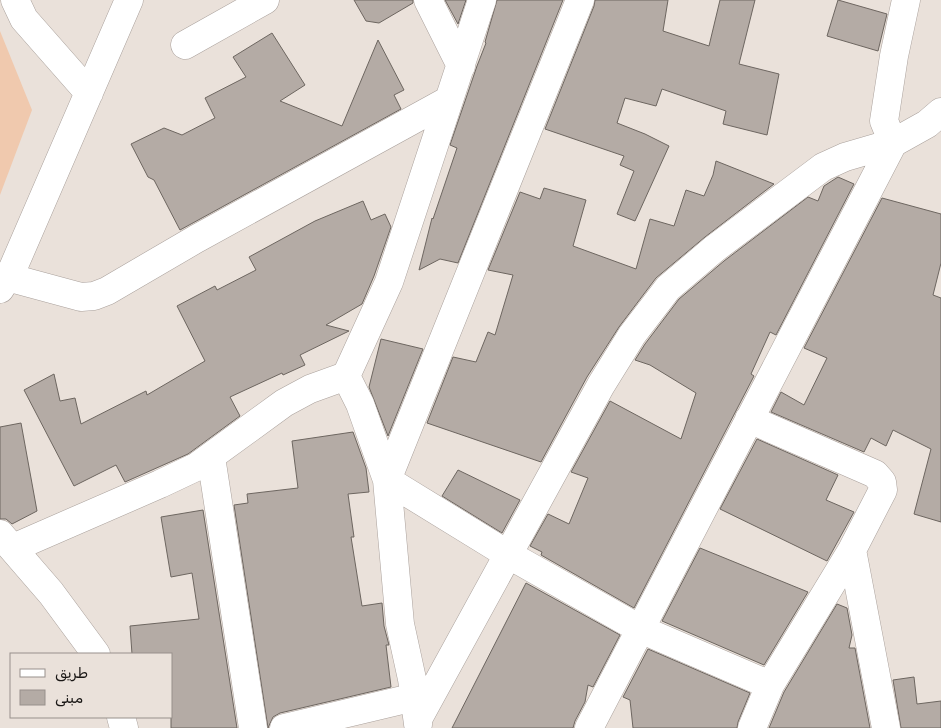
<svg xmlns="http://www.w3.org/2000/svg" width="941" height="728" font-family="Rubik,'Noto Naskh Arabic',sans-serif">
  <rect width="100%" height="100%" fill="#eae1da"/>
  <!-- green -->
  <path fill="#f0c9ae" d="M 0,31 L 32,110 L 0,195 Z"/>
  <!-- building -->
  <path fill="#b4aba5" stroke="#6d6660" d="M 354,0 L 413,0 L 413,3 L 379,23 L 366,21 Z
    M 445,0 L 466,0 L 458,24 Z
    M 497,0 L 563,0 L 458,263 L 440,259 L 419,270 L 432,218 L 433,219 L 457,148 L 450,145 L 477,66 L 486,43 L 485,42 Z
    M 595,0 L 668,0 L 663,31 L 709,46 L 720,0 L 755,0 L 739,64 L 779,74 L 767,135 L 723,124 L 726,111 L 662,89 L 656,106 L 625,98 L 617,123 L 645,134 L 669,146 L 635,221 L 617,214 L 634,171 L 620,165 L 624,156 L 545,129 L 594,6 Z
    M 838,0 L 887,14 L 878,51 L 827,36 Z
    M 272,33 L 305,85 L 280,101 L 342,126 L 378,40 L 404,90 L 394,95 L 401,109 L 180,230 L 154,180 L 148,177 L 131,144 L 164,128 L 182,135 L 215,118 L 205,98 L 246,77 L 233,57 Z
    M 716,161 L 774,184 L 705,237 L 656,278 L 619,327 L 587,377 L 541,462 L 427,423 L 453,357 L 476,362 L 488,332 L 495,335 L 513,275 L 488,270 L 520,192 L 540,199 L 544,188 L 586,200 L 573,246 L 636,269 L 650,219 L 674,226 L 686,190 L 704,196 L 713,175 Z
    M 838,177 L 854,184 L 776,335 L 770,332 L 751,374 L 754,376 L 634,608 L 541,555 L 542,552 L 530,546 L 548,514 L 569,524 L 588,478 L 571,472 L 610,401 L 681,439 L 696,393 L 650,365 L 635,360 L 645,344 L 679,299 L 724,261 L 808,197 L 818,201 L 824,186 Z
    M 882,198 L 941,214 L 941,263 L 933,295 L 941,298 L 941,522 L 914,514 L 931,449 L 893,430 L 886,446 L 871,438 L 864,452 L 771,412 L 781,392 L 804,405 L 827,358 L 804,348 Z
    M 363,201 L 371,220 L 385,214 L 391,227 L 374,276 L 362,304 L 326,325 L 349,331 L 300,355 L 305,365 L 283,375 L 282,373 L 230,397 L 240,416 L 188,454 L 125,482 L 116,465 L 74,486 L 24,390 L 54,374 L 60,401 L 75,398 L 81,424 L 146,391 L 147,395 L 205,361 L 177,306 L 215,286 L 217,290 L 256,270 L 249,257 L 315,221 Z
    M 381,339 L 423,349 L 388,436 L 369,387 Z
    M 21,423 L 37,511 L 12,524 L 6,519 L 0,519 L 0,427 Z
    M 353,432 L 366,468 L 369,492 L 348,494 L 354,537 L 351,537 L 362,606 L 382,603 L 384,626 L 389,645 L 386,645 L 391,687 L 280,713 L 273,717 L 268,728 L 234,505 L 248,503 L 247,494 L 298,488 L 292,441 Z
    M 757,439 L 838,475 L 826,500 L 854,512 L 827,561 L 720,509 Z
    M 458,470 L 520,500 L 502,533 L 442,496 Z
    M 203,510 L 237,728 L 171,728 L 171,654 L 132,654 L 130,626 L 199,619 L 192,573 L 171,577 L 161,517 Z
    M 700,548 L 808,592 L 764,665 L 662,621 Z
    M 526,583 L 620,635 L 593,687 L 588,685 L 585,702 L 575,721 L 573,728 L 452,728 Z
    M 837,604 L 847,608 L 852,635 L 849,648 L 855,648 L 870,728 L 769,728 L 784,692 Z
    M 648,649 L 750,693 L 738,722 L 737,728 L 633,728 L 630,700 L 623,697 Z
    M 914,677 L 917,704 L 941,701 L 941,728 L 901,728 L 893,680 Z"/>
  <g fill="none" stroke-linecap="round" stroke-linejoin="round">
    <defs>
      <path id="street" d="M 15,0 L 24,19 L 89,93
        M 428,0 L 461,66
        M 185,45 L 265,0
        M 7,277 L 81,297 L 94,296 L 107,291 L 196,239 L 449,100
        M 0,289 L 13,268 L 129,0
        M 346,376 L 389,282 L 482,0
        M 749,419 L 875,474 L 882,482 L 883,490 L 852,550 L 770,685 L 752,728
        M 211,457 L 253,728
        M 387,480 L 580,0
        M 387,480 L 509,555 L 640,629 L 770,685
        M 0,534 L 51,593 L 96,654
        M 13,548 L 160,484 L 196,467 L 284,403 L 310,389 L 346,376 L 360,404 L 387,480 L 400,624 L 412,679 L 418,724
        M 852,550 L 886,728
        M 121,717 L 124,728
        M 418,719 L 601,385 L 632,335 L 668,288 L 714,249 L 823,167 L 845,157 L 893,143 L 927,124 L 941,112
        M 284,728 L 415,697
        M 589,728 L 893,143 L 884,121 L 894,56 L 906,0"/>
    </defs>
    <!-- street casing -->
    <use href="#street" stroke="#aaa19c" stroke-width="29"/>
    <!-- street -->
    <use href="#street" stroke="#fff" stroke-width="28"/>
  </g>
  <!-- legend -->
  <rect x="10" y="653" width="162" height="65" fill="#eae1da" stroke="#97908b"/>
  <rect x="20" y="669" width="25" height="8" fill="#ffffff" stroke="#97908b"/>
  <text x="55" y="678" font-size="15" fill="#1a1715">طريق</text>
  <rect x="20" y="690" width="25" height="15" fill="#b4aba5" stroke="#97908b"/>
  <text x="55" y="703" font-size="15" fill="#1a1715">مبنى</text>
</svg>
